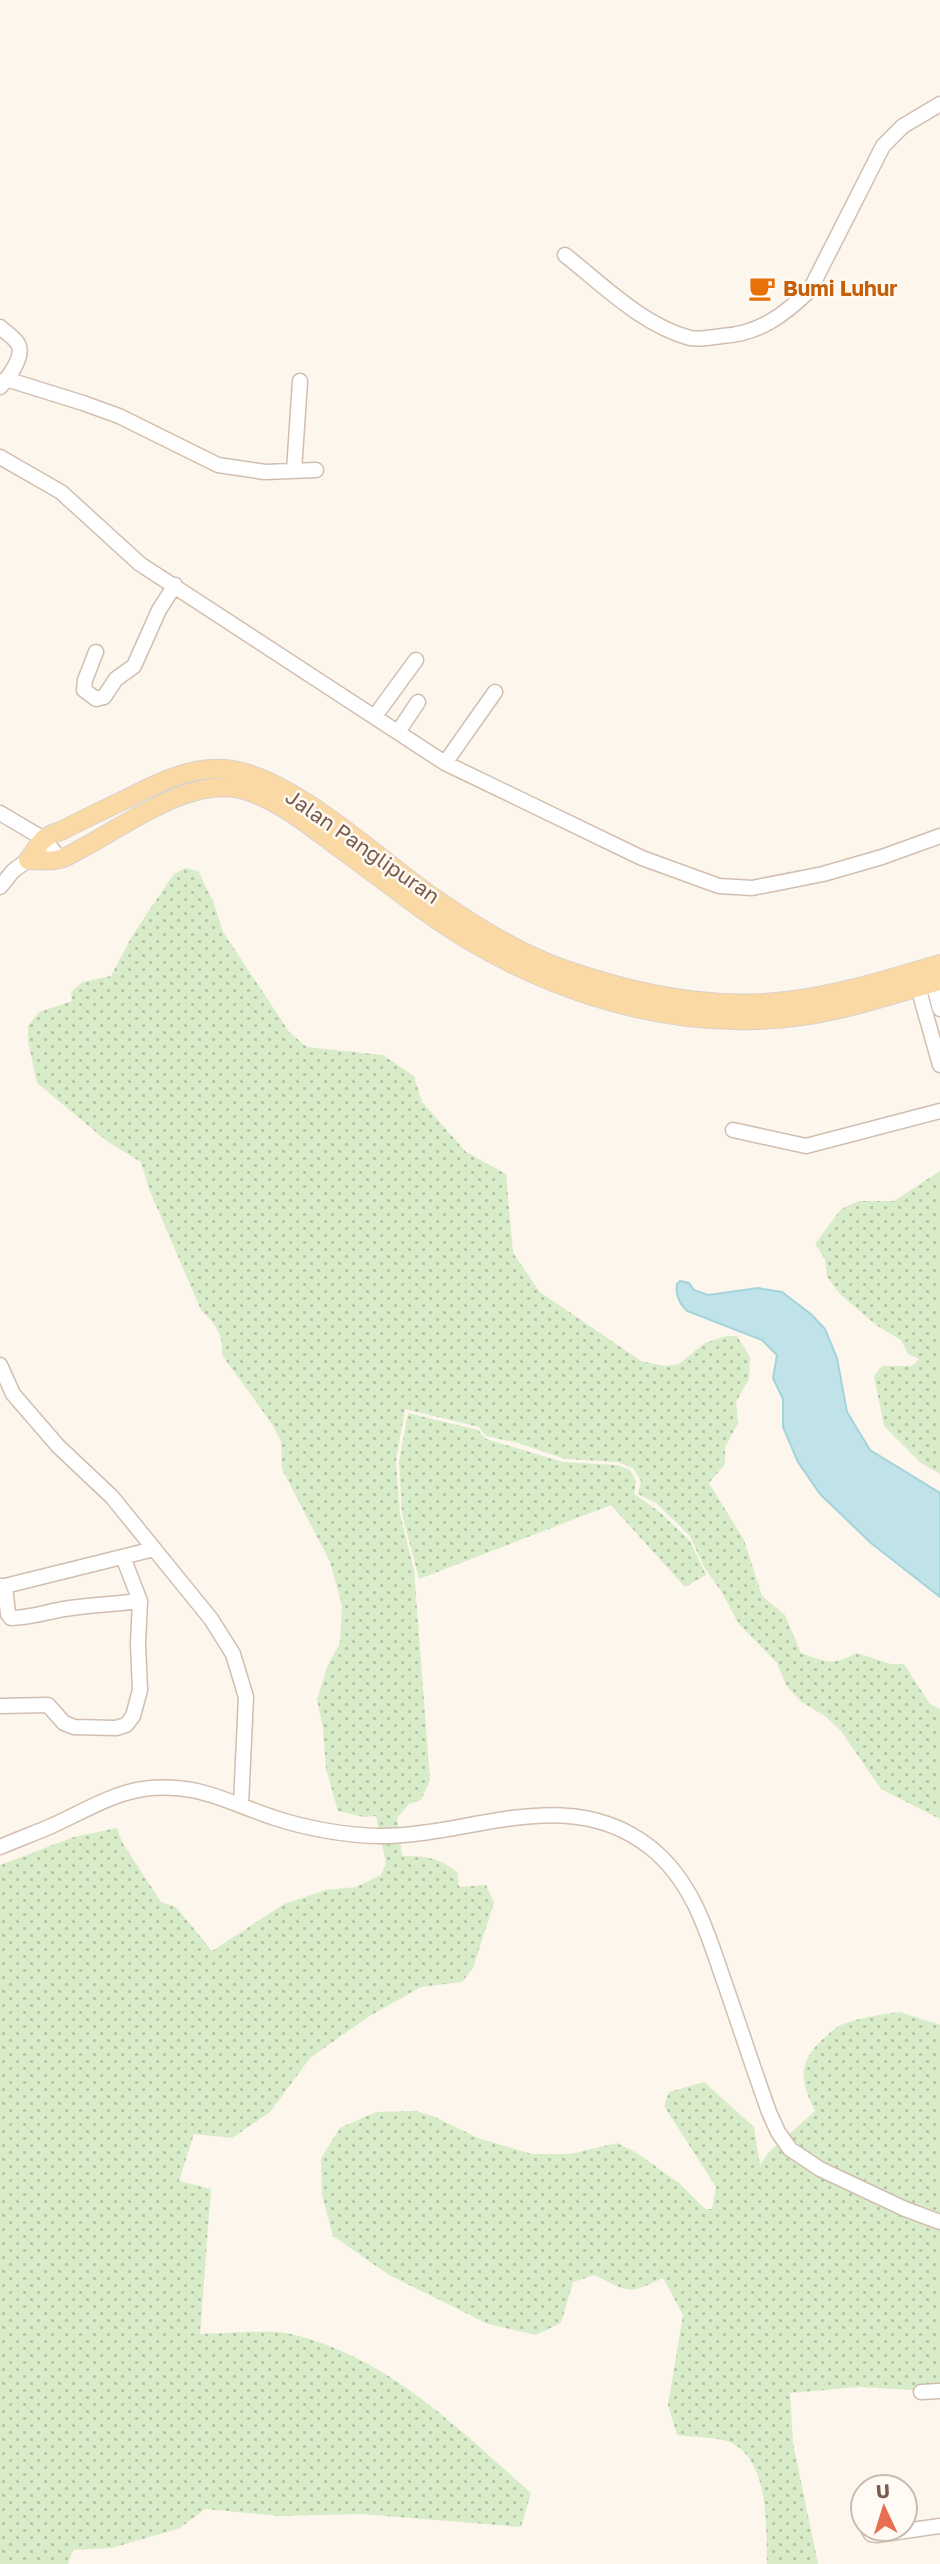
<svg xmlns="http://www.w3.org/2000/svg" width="940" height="2564" font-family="'Golos Text',sans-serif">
  <defs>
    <pattern id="grass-dots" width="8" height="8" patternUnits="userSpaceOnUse" patternTransform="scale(1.75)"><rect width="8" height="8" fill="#d8ecc9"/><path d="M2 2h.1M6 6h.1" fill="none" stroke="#b4c2a5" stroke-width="1.8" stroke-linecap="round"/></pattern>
  </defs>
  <rect width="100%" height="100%" fill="#fdf6ec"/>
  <!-- grass -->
  <path fill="url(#grass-dots)" d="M 185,868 L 198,871 L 213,901 L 223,932 L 290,1033 L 307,1047 L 383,1055 L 414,1076 L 422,1102 L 466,1152 L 506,1174 L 513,1253 L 540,1292 L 641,1361 L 665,1366 L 679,1364 L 705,1343 L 726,1336 L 737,1336 L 750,1357 L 749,1379 L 736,1402 L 738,1423 L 725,1447 L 725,1464 L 709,1483 L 744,1540 L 762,1596 L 785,1615 L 801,1653 C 824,1661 833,1667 856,1653 L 891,1664 L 904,1664 L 930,1704 L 940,1709 L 940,1819 L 881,1789 L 841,1731 L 825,1716 L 800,1701 L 786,1685 L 777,1663 L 739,1624 L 721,1591 L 704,1567 L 690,1536 L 656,1503 L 638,1494 L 641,1481 L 633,1468 L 618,1462 L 565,1459 L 518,1443 L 486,1436 L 479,1427 L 405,1409 L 396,1461 L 400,1514 L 414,1570 L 430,1780 L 421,1800 L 409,1804 L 397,1818 L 402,1856 C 425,1856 438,1857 457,1872 L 459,1887 L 486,1885 L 494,1903 L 473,1968 L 462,1982 L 421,1987 L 368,2017 L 310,2058 L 270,2112 L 232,2138 L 194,2134 L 179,2181 L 211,2189 L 200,2334 C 224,2334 270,2329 291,2334 C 389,2357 458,2429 531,2493 L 521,2527 L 361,2514 L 280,2516 L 205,2509 L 180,2528 L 112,2548 L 73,2550 L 68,2564 L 0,2564 L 0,1865 L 74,1837 L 117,1828 L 122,1842 L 161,1902 L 176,1907 L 212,1951 L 284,1904 L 326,1890 L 356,1887 L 381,1875 L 386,1863 L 376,1816 L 364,1817 L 338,1811 L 326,1769 L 323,1728 L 317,1700 L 328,1665 L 340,1643 L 342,1605 L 330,1562 L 282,1469 L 281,1441 L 272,1424 L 222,1355 C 224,1335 215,1323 201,1310 L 149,1189 L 141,1162 L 108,1142 L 37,1083 L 28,1041 L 28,1026 L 39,1012 L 72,1001 L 71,992 L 82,982 L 111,976 L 131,938 L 150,909 L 174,874 Z
    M 940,1171 L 940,1474 L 921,1463 L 884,1426 L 874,1376 L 882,1366 L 912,1366 L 919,1359 L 908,1354 L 901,1340 L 876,1325 L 841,1295 L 827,1277 L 825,1259 L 815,1244 L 841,1209 L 859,1201 L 894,1201 Z
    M 408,1413 L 478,1430 L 486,1439 L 563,1462 L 618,1465 L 630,1470 L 636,1481 L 634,1494 L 661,1513 L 690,1541 L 706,1575 L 685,1587 L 611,1505 L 419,1579 L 402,1514 L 399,1462 Z
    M 900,2012 L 940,2025 L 940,2387 L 915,2390 L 859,2387 L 790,2393 L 793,2443 L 818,2564 L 767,2564 C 766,2527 770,2463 732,2443 C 721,2437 691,2437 677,2435 L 668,2405 L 683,2315 L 663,2278 C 628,2295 630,2293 595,2275 L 573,2282 L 561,2323 L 536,2335 L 488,2324 L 389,2275 L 333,2236 L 322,2195 L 321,2158 L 340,2128 L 376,2112 L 415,2111 L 433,2116 L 478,2138 L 532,2154 L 570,2154 L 617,2143 L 637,2153 L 679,2183 L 705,2209 L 712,2209 L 716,2187 L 664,2106 L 669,2092 L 704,2082 L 754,2127 L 760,2165 L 769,2152 L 815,2111 C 800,2081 797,2062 824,2038 C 829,2034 834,2028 841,2025 C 860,2017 880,2015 900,2012 Z"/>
  <!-- water -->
  <path fill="#bfe3e8" stroke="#a5d3da" stroke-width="2" d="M 680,1281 L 689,1283 L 694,1290 L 708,1295 L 758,1288 L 782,1292 L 812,1315 L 825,1329 L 837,1358 L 847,1412 L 870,1450 L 940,1493 L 940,1597 L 871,1543 L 820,1494 L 798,1462 L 783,1427 L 783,1399 L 773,1378 L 777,1355 L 762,1340 L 687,1311 C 679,1303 675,1295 677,1284 Z"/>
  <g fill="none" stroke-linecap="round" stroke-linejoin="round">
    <defs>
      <path id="minor" d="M 565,255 C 603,285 642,325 690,338 C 700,340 712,337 722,336 C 759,334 784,315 810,290 L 883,146 L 903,126 L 940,104
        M 0,327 C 5,332 14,337 18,344 C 25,356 8,378 0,387
        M 6,379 L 83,403 L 119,416 L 218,465 L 265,472 L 316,470
        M 0,457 L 61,492 L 140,564 L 445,763 L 642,858 L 719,886 L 752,888 L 823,874 L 882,857 L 940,836
        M 294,471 L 300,381
        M 96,652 L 85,680 L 84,690 L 96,699 L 104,697 L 116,679 L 134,666 L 159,610 L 175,585
        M 375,716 L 416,660
        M 398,732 L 418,702
        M 445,763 L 495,692
        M 0,813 L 44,839 L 60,859
        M 0,887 L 13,871 L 28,860
        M 933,983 L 940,1009
        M 918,987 L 940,1065
        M 733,1130 L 806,1146 L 940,1111
        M 0,1365 L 13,1394 L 58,1446 L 112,1497 L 211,1619 L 233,1654 L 246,1697 L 241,1804
        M 123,1557 L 140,1601
        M 0,1586 L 5,1586 L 8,1614 L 11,1618 C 30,1618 46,1612 64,1609 C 90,1605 115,1604 140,1601 L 138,1644 L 140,1690 L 133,1716 L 126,1725 L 116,1728 L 74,1727 L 64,1723 L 48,1705 L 0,1706
        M 5,1586 L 154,1549
        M 0,1847 C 16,1840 33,1834 49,1827 C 79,1814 110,1794 143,1789 C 198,1782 226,1802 275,1818 C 305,1828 348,1836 380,1836 C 472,1836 569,1782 651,1848 C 693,1882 707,1932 724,1981 C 739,2024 753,2068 769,2112 L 778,2132 L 790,2149 L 820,2169 L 905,2209 L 940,2222
        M 921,2392 L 940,2391
        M 868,2529 L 871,2534 L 877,2535 L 940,2526"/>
      <path id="major" d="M 28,860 C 33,854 38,844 44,839 C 49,835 57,832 63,830 C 82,820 101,811 120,802 C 153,786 187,766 225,769 C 290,774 379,860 434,898 C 475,926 516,952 563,969 C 634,994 711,1010 786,1001 C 838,995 889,979 940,964
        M 28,860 C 38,860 50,862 60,859 C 69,857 79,849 88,845 C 130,822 194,775 244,790 C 278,800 306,823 334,844 C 363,865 391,886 419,907 C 524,984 655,1031 786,1018 C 839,1013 889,995 940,981"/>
    </defs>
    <!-- minor casing -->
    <use href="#minor" stroke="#d1beb0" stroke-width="17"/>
    <!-- major casing -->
    <use href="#major" stroke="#dad1cd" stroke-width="20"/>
    <!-- minor -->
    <use href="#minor" stroke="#fff" stroke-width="14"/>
    <!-- major -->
    <use href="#major" stroke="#fbd9a5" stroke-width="18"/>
  </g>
  <!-- icons -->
  <defs>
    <symbol id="cafe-bare" viewBox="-9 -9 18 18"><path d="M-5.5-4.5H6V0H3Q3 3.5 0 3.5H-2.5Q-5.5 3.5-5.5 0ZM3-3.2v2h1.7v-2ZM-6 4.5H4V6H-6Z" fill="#e8710a" stroke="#fffaf3" stroke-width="2.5" paint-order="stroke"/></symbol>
  </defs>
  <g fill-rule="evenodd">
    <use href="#cafe-bare" x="743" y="269" width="38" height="38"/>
  </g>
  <g text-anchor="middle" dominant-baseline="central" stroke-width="5" stroke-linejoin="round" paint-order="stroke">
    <!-- food labels -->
    <g font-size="21" font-weight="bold" fill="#c56008" stroke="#fffaf3" text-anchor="start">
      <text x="783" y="288">Bumi Luhur</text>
    </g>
    <!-- street labels -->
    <g font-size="21" fill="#7a5c4d" stroke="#fffaf3">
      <text transform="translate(363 846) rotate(35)">Jalan Panglipuran</text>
    </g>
  </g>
  <!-- north arrow -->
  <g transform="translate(884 2508) rotate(356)"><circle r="33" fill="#fffaf3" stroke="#cabbb1" stroke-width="2"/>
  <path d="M0-5L12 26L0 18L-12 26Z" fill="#e76f51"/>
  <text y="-10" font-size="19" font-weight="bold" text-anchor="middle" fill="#7a5c4d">U</text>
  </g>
</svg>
